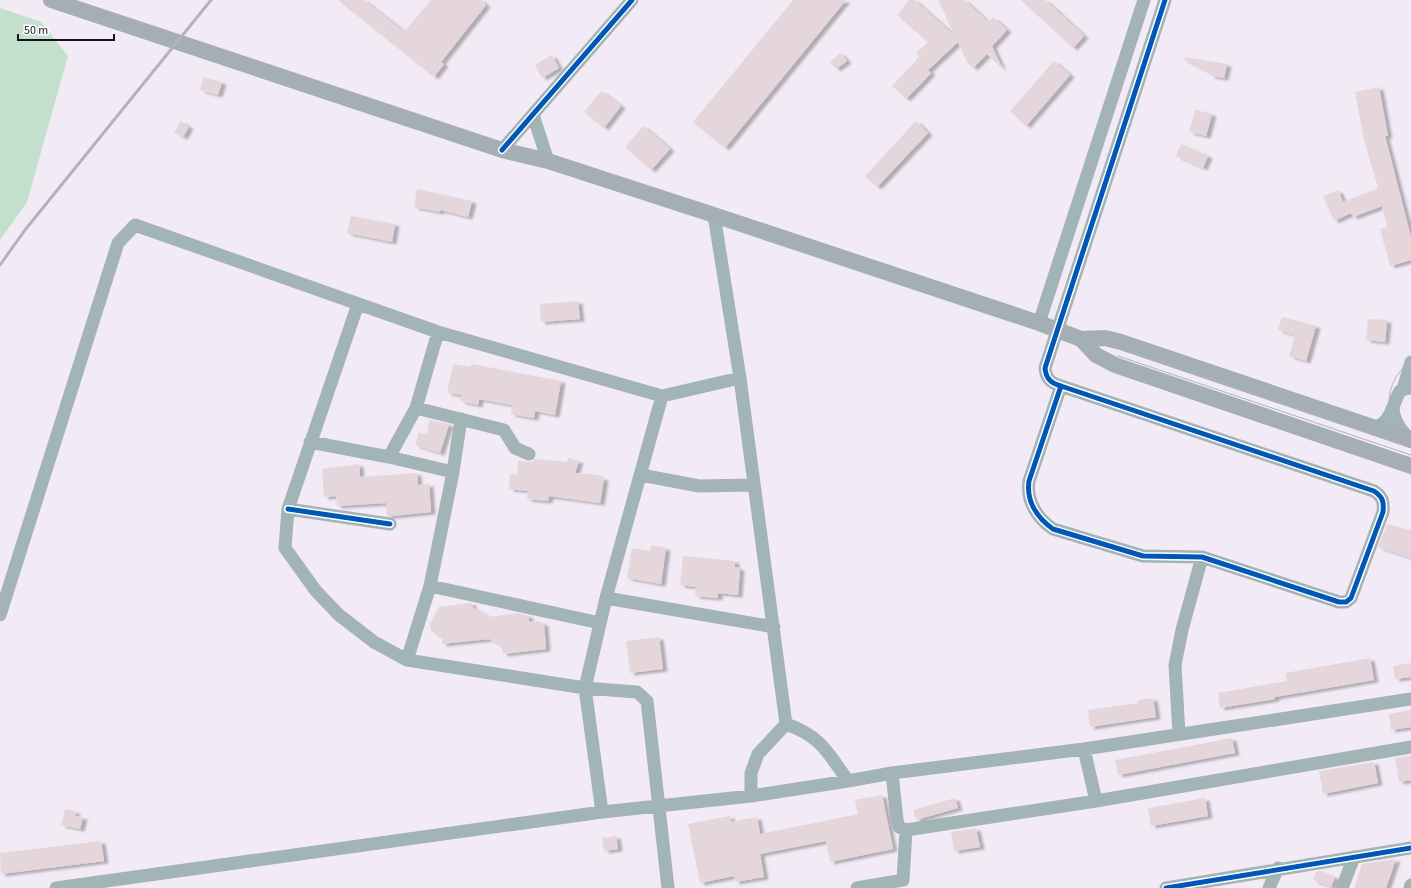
<svg xmlns="http://www.w3.org/2000/svg" width="1411" height="888" font-family="'Source Sans 3',sans-serif">
  <defs>
    <filter id="shadow"><feDropShadow dx="4.5" dy="2.5" stdDeviation="1" flood-color="#0004"/></filter>
  </defs>
  <rect width="100%" height="100%" fill="#f2ebf6"/>
  <!-- grass -->
  <path fill="#c3e0cd" d="M 0,8 L 41,22 L 68,56 L 27,202 L 0,240 Z"/>
  <!-- building -->
  <path fill="#e5d6db" filter="url(#shadow)" d="M 338,0 L 364,0 L 404,32 L 431,0 L 481,0 L 486,5 L 441,62 L 444,64 L 434,77 Z
    M 793,0 L 846,0 L 725,148 L 693,122 Z
    M 909,0 L 914,0 L 955,36 L 938,0 L 964,0 L 987,21 L 994,18 L 1007,30 L 992,46 L 1002,68 L 987,54 L 973,68 L 967,62 L 958,42 L 928,70 L 931,73 L 906,99 L 892,86 L 919,57 L 916,53 L 928,42 L 897,15 Z
    M 1021,0 L 1045,0 L 1084,36 L 1073,48 Z
    M 840,53 L 847,61 L 836,69 L 830,62 Z
    M 552,55 L 559,68 L 542,78 L 535,65 Z
    M 1184,57 L 1227,64 L 1224,78 L 1210,76 L 1211,73 L 1183,59 Z
    M 1054,61 L 1070,75 L 1026,126 L 1010,111 Z
    M 203,77 L 222,82 L 218,95 L 200,90 Z
    M 1379,87 L 1388,136 L 1385,136 L 1411,237 L 1411,260 L 1390,266 L 1380,229 L 1387,227 L 1382,206 L 1353,217 L 1351,213 L 1334,221 L 1323,196 L 1338,190 L 1343,202 L 1378,188 L 1364,140 L 1355,92 Z
    M 601,91 L 621,106 L 604,128 L 584,112 Z
    M 1195,110 L 1212,114 L 1206,136 L 1189,132 Z
    M 181,121 L 189,127 L 183,137 L 174,132 Z
    M 916,121 L 928,133 L 877,187 L 865,176 Z
    M 643,126 L 670,149 L 651,170 L 625,147 Z
    M 1181,144 L 1208,156 L 1203,168 L 1176,156 Z
    M 417,189 L 472,201 L 468,217 L 440,210 L 440,212 L 414,207 Z
    M 351,216 L 395,224 L 392,242 L 347,233 Z
    M 578,301 L 580,319 L 541,322 L 540,304 Z
    M 1282,317 L 1316,326 L 1306,361 L 1289,356 L 1295,335 L 1278,330 Z
    M 1368,319 L 1387,320 L 1385,342 L 1366,340 Z
    M 453,364 L 471,367 L 471,364 L 561,381 L 555,415 L 535,411 L 534,418 L 511,414 L 512,405 L 479,399 L 478,405 L 460,401 L 462,395 L 447,393 Z
    M 429,420 L 449,424 L 440,453 L 415,445 L 419,432 L 427,435 Z
    M 568,458 L 579,461 L 575,473 L 598,475 L 598,477 L 604,478 L 600,503 L 549,496 L 548,501 L 527,499 L 528,491 L 509,489 L 510,474 L 517,475 L 518,461 L 531,462 L 535,459 L 567,462 Z
    M 359,464 L 360,477 L 417,473 L 418,485 L 429,484 L 431,512 L 392,516 L 387,516 L 386,503 L 337,506 L 336,496 L 324,497 L 322,469 Z
    M 1387,524 L 1411,531 L 1411,558 L 1378,547 Z
    M 651,545 L 666,548 L 661,584 L 627,578 L 632,548 L 650,551 Z
    M 683,556 L 735,561 L 735,567 L 740,568 L 738,595 L 718,593 L 718,598 L 695,596 L 696,587 L 680,585 Z
    M 469,603 L 472,603 L 472,607 L 489,617 L 518,613 L 529,616 L 529,622 L 538,621 L 544,624 L 546,649 L 503,654 L 502,647 L 489,639 L 441,644 L 444,638 L 431,631 L 430,624 L 439,607 Z
    M 659,637 L 663,669 L 630,673 L 626,641 Z
    M 1370,658 L 1374,680 L 1275,697 L 1275,699 L 1220,708 L 1218,693 L 1287,681 L 1285,673 Z
    M 1411,663 L 1411,677 L 1395,679 L 1393,666 Z
    M 1153,698 L 1156,717 L 1090,727 L 1088,710 L 1138,703 L 1138,700 Z
    M 1411,710 L 1411,727 L 1391,730 L 1389,714 Z
    M 1232,738 L 1235,753 L 1118,775 L 1115,760 Z
    M 1411,756 L 1411,780 L 1399,782 L 1395,758 Z
    M 1374,762 L 1378,783 L 1323,794 L 1319,771 Z
    M 882,795 L 893,849 L 830,862 L 826,841 L 760,854 L 764,877 L 735,882 L 734,876 L 700,883 L 688,824 L 730,816 L 731,822 L 757,817 L 760,834 L 858,814 L 855,800 Z
    M 955,798 L 958,808 L 916,820 L 913,810 Z
    M 1205,798 L 1208,816 L 1151,826 L 1148,808 Z
    M 65,809 L 76,812 L 75,816 L 83,817 L 80,829 L 61,825 Z
    M 976,828 L 980,847 L 954,851 L 951,832 Z
    M 616,836 L 618,849 L 604,851 L 602,838 Z
    M 101,841 L 104,861 L 1,874 L 0,853 Z
    M 1396,859 L 1386,888 L 1354,888 L 1362,864 Z
    M 1320,871 L 1335,877 L 1331,887 L 1313,880 L 1316,872 Z"/>
  <g fill="none" stroke-linecap="round" stroke-linejoin="round">
    <!-- minor -->
    <path stroke="#a3b4b6" stroke-width="13" d="M 533,115 L 548,161
      M 502,150 L 632,0
      M 358,304 L 288,509 L 285,548 L 316,591 L 339,615 L 374,642 L 407,660 L 585,688 L 602,812
      M 1039,323 L 1144,0
      M 1061,386 L 1029,481 C 1026,501 1037,518 1053,529 L 1143,556 L 1202,557 L 1339,602 L 1346,602 L 1351,598 L 1383,512 C 1384,502 1383,497 1374,491 L 1061,386 C 1051,383 1046,379 1045,368 L 1165,0
      M 1403,389 L 1411,362
      M 662,396 L 606,598 L 585,688 L 637,692 L 647,701 L 668,888
      M 1393,407 C 1393,421 1401,431 1411,440
      M 416,408 L 504,430 L 515,448 L 529,454
      M 1371,427 C 1391,427 1392,404 1400,391 L 1411,387
      M 310,442 L 389,457 L 453,472
      M 389,457 L 416,408 L 438,332
      M 641,475 L 699,486 L 753,485
      M 288,509 L 390,524
      M 430,586 L 600,623
      M 606,598 L 774,627
      M 0,615 L 118,243 L 135,225 L 438,332 L 662,396 L 740,378
      M 407,660 L 430,586 L 453,472 L 461,419
      M 1179,734 L 1175,665 L 1182,630 L 1202,557
      M 1084,749 L 1096,801
      M 892,773 L 897,820 L 899,827 L 906,830 L 1096,801 L 1411,747
      M 848,781 L 892,773 L 1084,749 L 1411,699
      M 751,796 L 751,773 L 758,754 L 786,724
      M 56,888 L 602,812 L 751,796 L 848,781 C 828,753 821,736 786,724 L 740,378 L 714,215
      M 857,888 L 903,880 L 906,830
      M 1166,888 L 1411,848
      M 1269,888 L 1278,868
      M 1342,888 L 1354,857
      M 1410,888 L 1411,885"/>
    <!-- major -->
    <path stroke="#a3afb3" stroke-width="16" d="M 51,0 L 502,150 L 548,161 L 714,215 L 1039,323 L 1081,339 L 1096,355 L 1115,365 L 1411,466
      M 1081,339 L 1105,338 L 1121,342 L 1411,440"/>
    <!-- tram -->
    <path stroke="#afb4ba" stroke-width="1" d="M 1121,348 L 1411,448
      M 1118,356 L 1411,455
      M 1408,444 C 1382,425 1382,379 1411,362"/>
    <!-- rail -->
    <path stroke="#afb4ba" stroke-width="3" d="M 0,265 L 25,230 L 211,0"/>
    <defs>
      <path id="cycleway" d="M 502,150 L 632,0
        M 1061,386 L 1029,481 C 1026,501 1037,518 1053,529 L 1143,556 L 1202,557 L 1339,602 L 1346,602 L 1351,598 L 1383,512 C 1384,502 1383,497 1374,491 L 1061,386 C 1051,383 1046,379 1045,368 L 1165,0
        M 288,509 L 390,524
        M 1166,888 L 1411,848"/>
    </defs>
    <!-- cycleway casing -->
    <use href="#cycleway" stroke="#fff" stroke-width="8"/>
    <!-- cycleway -->
    <use href="#cycleway" stroke="#0057b8" stroke-width="5"/>
  </g>
  <!-- scale -->
  <path d="M18 34v6h96v-6" fill="none" stroke="#17121b" stroke-width="2"/>
  <text x="24" y="34" font-size="12" fill="#17121b" stroke="#ffffff" stroke-width="3" paint-order="stroke">50 m</text>
</svg>
